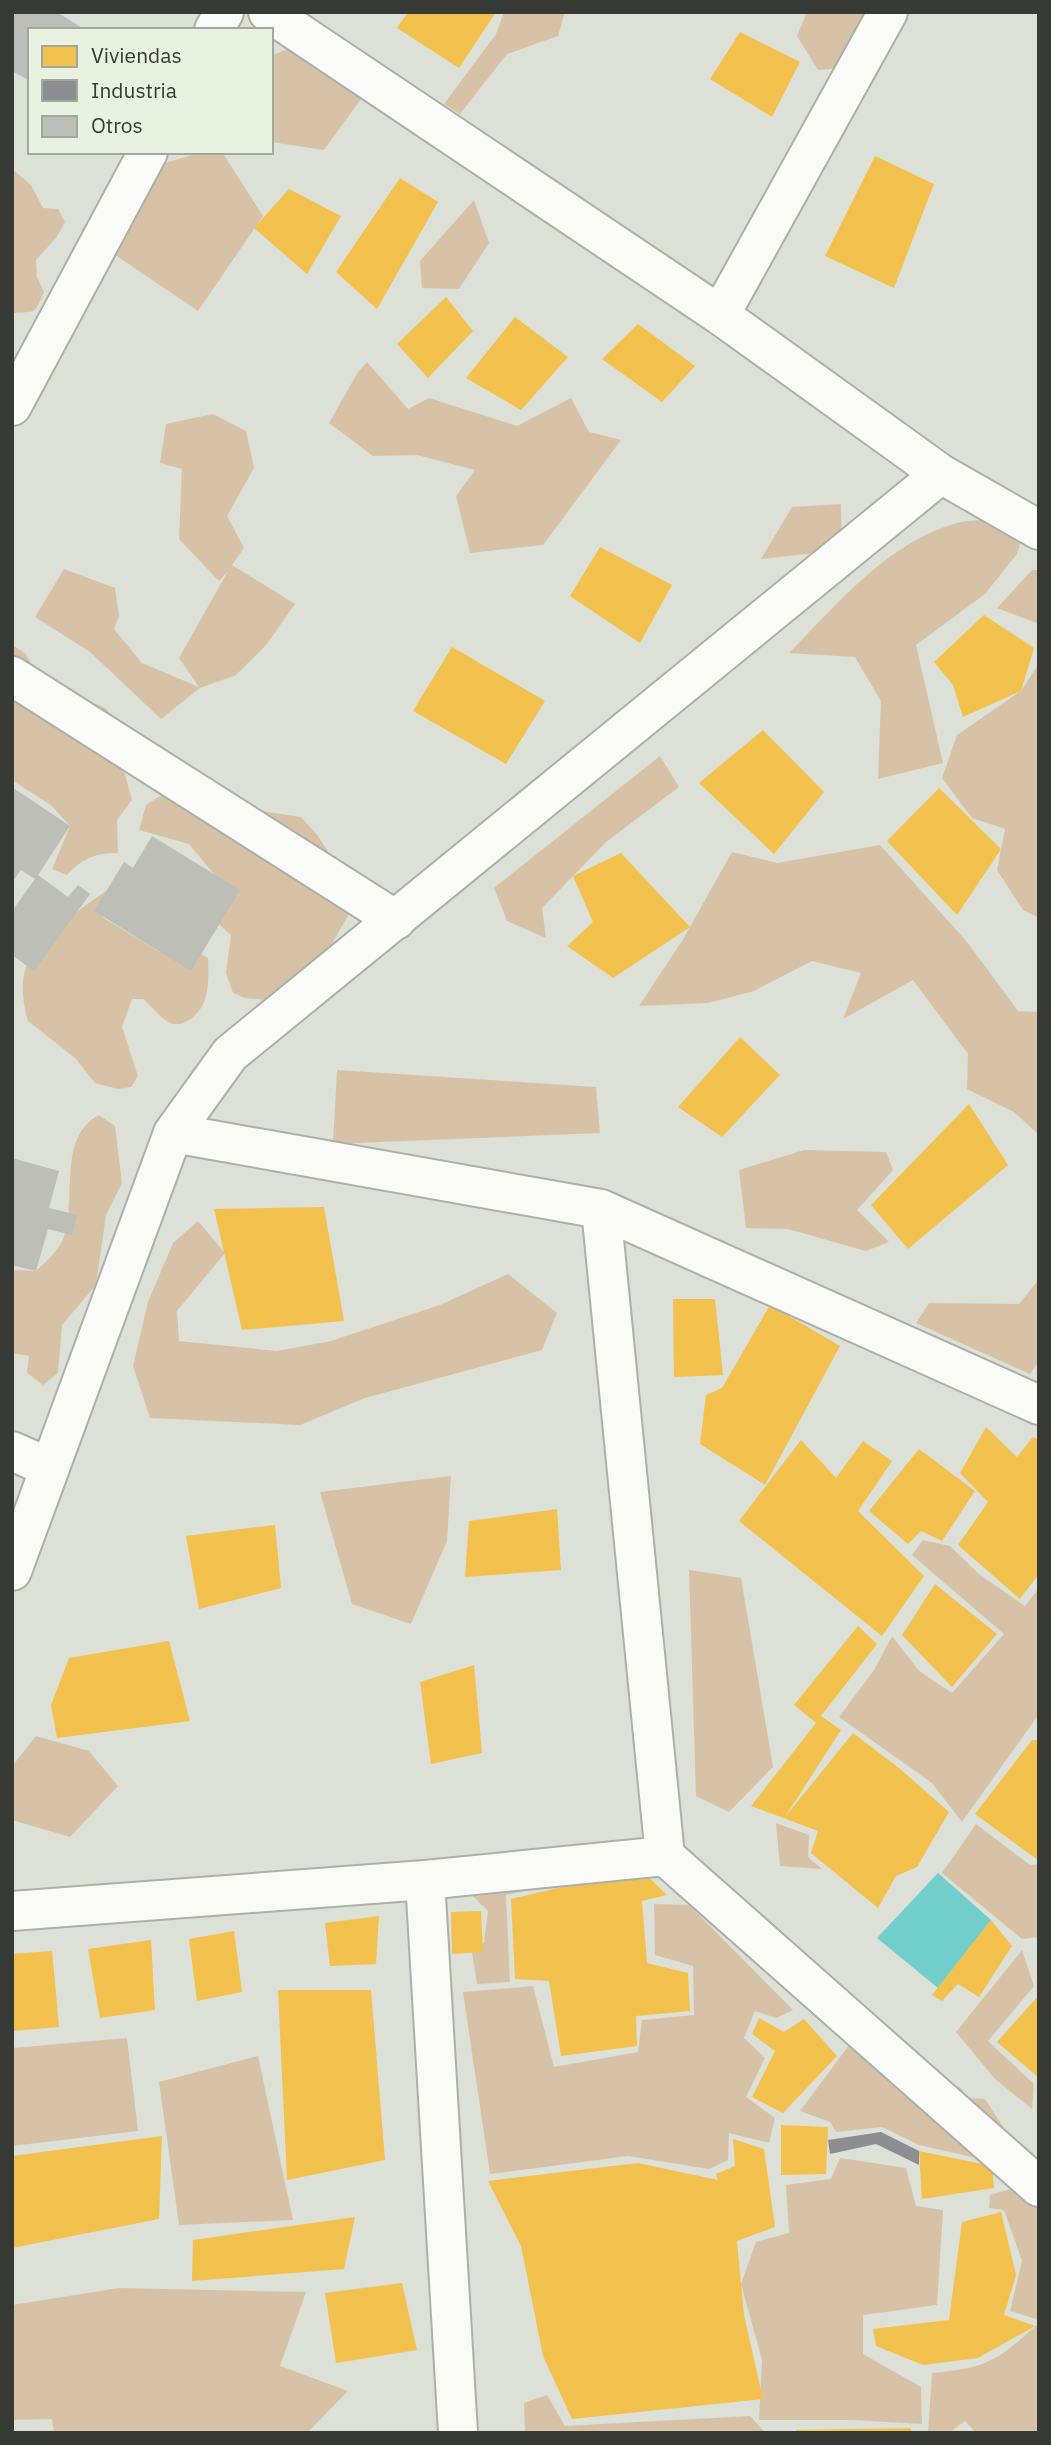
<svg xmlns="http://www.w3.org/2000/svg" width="1051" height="2445" font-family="'IBM Plex Sans',sans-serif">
  <rect width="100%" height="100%" fill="#dce0d7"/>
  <!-- green -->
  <path fill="#d8c2a7" d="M 504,12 L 565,12 L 558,36 L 507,54 L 460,114 L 444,104 L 496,34 Z
    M 807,12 L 870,12 L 849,67 L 818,70 L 797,36 Z
    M 304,42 L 366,92 L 324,150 L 271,142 L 271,56 Z
    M 203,152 L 222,152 L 263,216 L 198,311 L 102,246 L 121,176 Z
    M 12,169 L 31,185 L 43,208 L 58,209 L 65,222 L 56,238 L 36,260 L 37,277 L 44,292 C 34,316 36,311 12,313 Z
    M 474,200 L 489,243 L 459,289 L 422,288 L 420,261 Z
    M 367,362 L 408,409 L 429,398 L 517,426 L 571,398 L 589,432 L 621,440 L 543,545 L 470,553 L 456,496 L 475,470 L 417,455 L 373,456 L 329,423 L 358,372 Z
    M 213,414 L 246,431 L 254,468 L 227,516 L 244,548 L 232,565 L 295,604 L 267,644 L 236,675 L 200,688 L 161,719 L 90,652 L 35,617 L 64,569 L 115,588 L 119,616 L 114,629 L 142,663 L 199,687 L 179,658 L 228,571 L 219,581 L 179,539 L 182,469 L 160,463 L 166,424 Z
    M 841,504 L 842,550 L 761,559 L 792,507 Z
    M 1027,521 L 1017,554 L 985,594 L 916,645 L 943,763 L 878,779 L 881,701 L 855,657 L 789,653 C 837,604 888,542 957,523 C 978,518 1005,521 1027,521 Z
    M 1032,570 L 1039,570 L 1039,624 L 997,608 Z
    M 12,645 L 26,654 L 48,697 L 81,709 L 96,704 L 107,709 L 132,800 L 117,820 L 118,853 C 97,852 81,859 67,875 L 52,869 L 70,826 L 52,806 L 12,780 Z
    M 1039,663 L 1039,918 L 1023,910 L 997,870 L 1005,829 L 972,818 L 942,778 L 957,735 L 1021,691 Z
    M 660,756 L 679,787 L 606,842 L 542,908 L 546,938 L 507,921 L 494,888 Z
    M 180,783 L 268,812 L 301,817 L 318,836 L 358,898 L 325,956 L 267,1000 L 245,998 L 233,993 L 226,973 L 231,935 L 219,924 L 209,882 L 213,873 L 189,844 L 139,830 L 146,805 Z
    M 880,845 L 968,943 L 1018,1011 L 1039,1012 L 1039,1135 L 1014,1112 L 967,1089 L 968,1054 L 913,980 L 843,1019 L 861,973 L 812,961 L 754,991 L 708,1003 L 639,1006 L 682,941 L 732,852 L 777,863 Z
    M 106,891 L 102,917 L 160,952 L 191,947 L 208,958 C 209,982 210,1011 185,1022 C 179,1025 174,1025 168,1022 C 160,1017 151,1006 143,999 L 132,999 L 122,1027 L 138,1076 L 131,1087 L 118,1089 L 95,1083 L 75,1058 L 28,1021 C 23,1004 20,984 26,967 C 34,941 84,906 106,891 Z
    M 337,1070 L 596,1087 L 600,1133 L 333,1144 Z
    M 99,1115 L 115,1126 L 122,1183 L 106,1215 L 96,1285 L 62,1325 L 58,1373 L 43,1385 L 27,1373 L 29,1356 L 12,1353 L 12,1270 L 36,1271 C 46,1262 59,1250 64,1237 C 77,1198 57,1137 99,1115 Z
    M 804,1150 L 886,1152 L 893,1170 L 857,1210 L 889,1242 L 866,1251 L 788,1229 L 746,1228 L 739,1170 Z
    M 198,1221 L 225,1253 L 177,1311 L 179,1341 L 277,1351 L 331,1341 L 440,1305 L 508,1274 L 557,1313 L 542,1350 L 365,1398 L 300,1425 L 150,1418 L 133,1366 L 148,1302 L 173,1243 Z
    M 1039,1279 L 1039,1361 L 1030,1374 L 916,1323 L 929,1303 L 1019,1304 Z
    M 451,1476 L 447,1541 L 411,1624 L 352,1604 L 320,1492 Z
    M 923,1540 L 950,1546 L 979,1574 L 1025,1606 L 1039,1588 L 1039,1714 L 962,1822 L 932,1783 L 839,1717 L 874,1670 L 892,1636 L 919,1671 L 952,1693 L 1004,1634 L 912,1555 Z
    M 689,1570 L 741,1578 L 773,1767 L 729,1812 L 696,1796 Z
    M 36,1736 L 89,1751 L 118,1786 L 70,1837 L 12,1820 L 13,1765 Z
    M 776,1823 L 809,1835 L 808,1857 L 822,1869 L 780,1866 Z
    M 976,1824 L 1030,1865 L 1039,1864 L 1039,1937 L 1022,1939 L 942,1873 Z
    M 552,1885 L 506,1895 L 510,1982 L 477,1984 L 471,1946 L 484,1943 L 488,1911 L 465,1889 Z
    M 654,1904 L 689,1905 L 793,2010 L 776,2018 L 755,2011 L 744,2038 L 765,2058 L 746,2097 L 775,2118 L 769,2143 L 729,2133 L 728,2160 L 709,2169 L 628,2156 L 490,2174 L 463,1992 L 533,1986 L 554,2067 L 638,2052 L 642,2020 L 694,2015 L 693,1966 L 655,1955 Z
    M 1022,1950 L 1034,1986 L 988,2041 L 1034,2084 L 1032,2109 L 995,2079 L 956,2032 Z
    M 858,2033 L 930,2084 L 960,2087 L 968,2098 L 985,2099 L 1003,2127 L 985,2160 L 919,2145 L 882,2127 L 836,2132 L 830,2122 L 800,2111 Z
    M 127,2038 L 138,2131 L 12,2146 L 12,2048 Z
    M 258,2056 L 293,2220 L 179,2225 L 159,2082 Z
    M 840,2158 L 906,2168 L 916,2206 L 943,2210 L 937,2305 L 863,2315 L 863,2354 L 921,2387 L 922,2424 L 853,2420 L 759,2420 L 762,2360 L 741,2284 L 756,2242 L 789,2233 L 786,2185 L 831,2179 Z
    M 1039,2180 L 1039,2320 L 1010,2311 L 1022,2261 L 1004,2210 L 989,2208 L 990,2195 Z
    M 119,2288 L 306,2292 L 280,2366 L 348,2391 L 307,2433 L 54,2433 L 52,2419 L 12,2420 L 12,2305 Z
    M 1039,2323 L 1039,2433 L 976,2433 L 965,2421 L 949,2433 L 928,2433 L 932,2373 C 989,2368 998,2360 1039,2323 Z
    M 547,2395 L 565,2426 L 750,2416 L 766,2433 L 525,2433 L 524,2403 Z"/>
  <!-- water -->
  <path fill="#72ceca" d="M 938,1873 L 991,1920 L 938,1988 L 877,1938 Z"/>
  <!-- homes -->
  <path fill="#f2c14e" d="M 408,12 L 496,12 L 459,68 L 397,28 Z
    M 740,32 L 800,62 L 772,117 L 710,79 Z
    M 875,156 L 934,184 L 894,288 L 825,256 Z
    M 400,178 L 438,202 L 377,309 L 336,272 Z
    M 289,189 L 341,216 L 307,274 L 254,228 Z
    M 446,297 L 473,331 L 428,378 L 397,344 Z
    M 515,317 L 568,357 L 521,410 L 466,378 Z
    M 638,324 L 695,366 L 662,402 L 602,359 Z
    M 600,547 L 672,585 L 640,643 L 570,596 Z
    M 984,615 L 1034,648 L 1021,691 L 963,717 L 953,685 L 934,662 Z
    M 452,647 L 545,701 L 506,764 L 413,711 Z
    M 763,730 L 824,792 L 774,854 L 699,783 Z
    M 939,788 L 1001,849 L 957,915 L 887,841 Z
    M 621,853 L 690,927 L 613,978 L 567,946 L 593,922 L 573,876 Z
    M 740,1037 L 780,1075 L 722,1137 L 678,1107 Z
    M 969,1104 L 1008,1165 L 908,1249 L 871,1205 Z
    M 324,1207 L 344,1321 L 242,1330 L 214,1209 Z
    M 673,1299 L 715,1299 L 723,1375 L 674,1377 Z
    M 770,1305 L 840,1346 L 765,1485 L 700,1444 L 706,1395 L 722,1388 Z
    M 986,1427 L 1017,1457 L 1033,1437 L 1039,1440 L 1039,1574 L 1020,1599 L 958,1545 L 988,1502 L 960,1473 Z
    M 801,1440 L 836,1478 L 863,1441 L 892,1461 L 858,1511 L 924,1576 L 882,1636 L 739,1521 Z
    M 919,1449 L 975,1491 L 942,1541 L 921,1531 L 908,1544 L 869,1511 Z
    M 557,1509 L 561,1570 L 465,1577 L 469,1521 Z
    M 275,1525 L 281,1588 L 199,1609 L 186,1536 Z
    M 935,1584 L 997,1634 L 952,1687 L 902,1635 Z
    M 858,1626 L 877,1644 L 821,1716 L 841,1730 L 785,1817 L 853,1733 L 899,1768 L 949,1812 L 917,1867 L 896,1876 L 878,1908 L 811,1853 L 818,1831 L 751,1806 L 816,1723 L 794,1705 Z
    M 169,1641 L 190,1721 L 57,1738 L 51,1705 L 69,1658 Z
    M 474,1665 L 482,1753 L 431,1764 L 420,1682 Z
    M 1032,1740 L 1039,1740 L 1039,1861 L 975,1814 Z
    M 640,1869 L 667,1895 L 642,1901 L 647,1963 L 688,1973 L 690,2011 L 636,2016 L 637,2046 L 561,2056 L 549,1981 L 515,1979 L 511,1899 Z
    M 481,1911 L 483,1952 L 452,1954 L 451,1912 Z
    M 379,1916 L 376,1964 L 330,1966 L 325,1923 Z
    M 991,1920 L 1012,1946 L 979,1997 L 958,1984 L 942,2001 L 932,1995 Z
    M 234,1931 L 242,1992 L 197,2001 L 189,1939 Z
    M 151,1940 L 155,2010 L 100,2018 L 88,1949 Z
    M 52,1951 L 59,2027 L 12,2031 L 12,1954 Z
    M 278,1990 L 371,1990 L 385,2160 L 287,2180 Z
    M 1039,1995 L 1039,2078 L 997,2042 Z
    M 759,2018 L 784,2032 L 804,2019 L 837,2056 L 783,2113 L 752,2097 L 775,2051 L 752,2034 Z
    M 781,2125 L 828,2127 L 826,2174 L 781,2175 Z
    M 162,2136 L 159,2219 L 12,2248 L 12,2156 Z
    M 733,2139 L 764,2149 L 775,2227 L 737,2241 L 744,2315 L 763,2399 L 572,2419 L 543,2356 L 521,2246 L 488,2181 L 638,2163 L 718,2180 L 716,2174 L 735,2166 Z
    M 919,2151 L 992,2166 L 994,2188 L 922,2199 Z
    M 1001,2212 L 1016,2275 L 1004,2315 L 1035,2326 L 978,2358 L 923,2365 L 876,2346 L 873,2329 L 949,2320 L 962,2222 Z
    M 355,2217 L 344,2269 L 192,2281 L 193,2240 Z
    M 402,2283 L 417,2350 L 336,2363 L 325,2293 Z
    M 911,2428 L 912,2433 L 796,2433 L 796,2430 Z"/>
  <!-- industry -->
  <path fill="#8d8d92" d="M 881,2132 L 919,2151 L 919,2165 L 876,2144 L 830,2154 L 828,2140 Z"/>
  <!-- building -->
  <path fill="#bdbeb8" d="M 12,12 L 57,12 L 85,30 L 30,30 L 30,81 L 12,71 Z
    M 12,787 L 70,826 L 38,875 L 68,897 L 78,885 L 90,894 L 34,971 L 12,955 L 12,911 L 35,879 L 21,870 L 12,882 Z
    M 152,836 L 240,890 L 191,971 L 94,911 L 124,862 L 133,868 Z
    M 12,1158 L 59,1171 L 49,1208 L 77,1215 L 72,1235 L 48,1229 L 36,1271 L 12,1265 Z"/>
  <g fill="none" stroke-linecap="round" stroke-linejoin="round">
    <defs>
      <path id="minor" d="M 268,12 L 720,315 L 941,474 L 1039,530
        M 214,30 L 224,12
        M 720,315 L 888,12
        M 12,406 L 148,152
        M 12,676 L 396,920
        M 173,1133 L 601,1209 L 1039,1405
        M 601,1209 L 665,1856
        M 12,1451 L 50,1468
        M 12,1571 L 173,1133 L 230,1054 L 941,474
        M 425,1880 L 458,2433
        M 12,1911 L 425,1880 L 665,1856 L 1039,2187"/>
    </defs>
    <!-- minor casing -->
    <use href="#minor" stroke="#acb0a8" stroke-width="42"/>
    <!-- minor -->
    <use href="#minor" stroke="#fafaf9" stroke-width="38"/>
  </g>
  <!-- border -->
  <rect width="1051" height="2445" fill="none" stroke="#383b35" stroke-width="28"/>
  <!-- legend -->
  <rect x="28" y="28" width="245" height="126" fill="#e9f2e0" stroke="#a2a99c" stroke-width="2"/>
  <rect x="42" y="46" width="35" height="21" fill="#f2c14e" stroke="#a2a99c" stroke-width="2"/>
  <text x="91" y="63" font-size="21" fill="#383b35">Viviendas</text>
  <rect x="42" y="80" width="35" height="21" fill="#8d8d92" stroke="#a2a99c" stroke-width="2"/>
  <text x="91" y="98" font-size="21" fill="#383b35">Industria</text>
  <rect x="42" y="116" width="35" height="21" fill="#bdbeb8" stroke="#a2a99c" stroke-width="2"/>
  <text x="91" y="133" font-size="21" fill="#383b35">Otros</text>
</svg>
